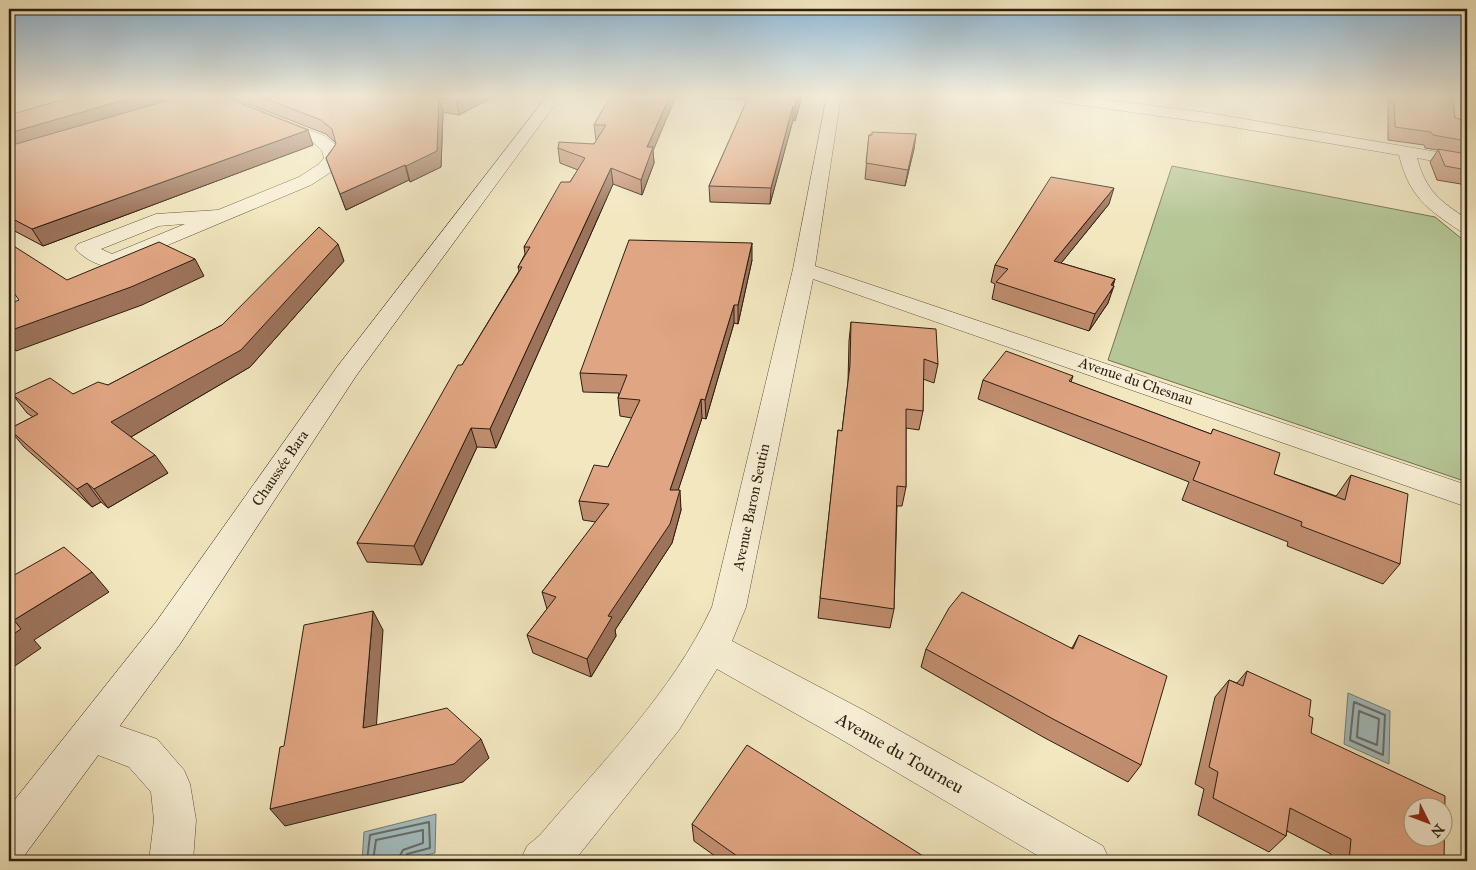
<svg xmlns="http://www.w3.org/2000/svg" width="1476" height="870" font-family="'IM FELL Great Primer',serif">
  <rect width="100%" height="100%" fill="#f2e7bf"/>
  <filter id="stains"><feTurbulence type="fractalNoise" baseFrequency=".004" numOctaves="4"/><feColorMatrix values="0 0 0 0 .2 0 0 0 0 .09 0 0 0 0 .02 0 0 0 .5 -.17"/></filter>
  <radialGradient id="worn" r=".72"><stop offset=".6" stop-color="#630" stop-opacity="0"/><stop offset="1" stop-color="#630" stop-opacity=".3"/></radialGradient>
  <!-- green -->
  <path fill="#b6c796" stroke="#727254" d="M 1172,166 L 1435,217 L 1467,243 L 1467,482 L 1108,360 Z"/>
  <!-- water -->
  <path fill="#a2bcbe" stroke="#737d79" d="M 1348,693 L 1390,711 L 1389,764 L 1344,744 Z
    M 436,814 L 435,853 L 400,861 L 362,861 L 364,832 Z"/>
  <g fill="none" stroke-linecap="round" stroke-linejoin="round">
    <!-- shore -->
    <path stroke="#686d68" stroke-width="2" d="M 1354,702 L 1385,715 L 1383,755 L 1350,740 Z
      M 1359,711 L 1379,719 L 1377,745 L 1357,737 Z
      M 367,861 L 370,835 L 429,822 L 430,848 L 407,854 L 404,861
      M 373,861 L 376,840 L 423,830 L 423,843 L 403,850 L 397,861"/>
    <defs>
      <path id="minor" d="M 205,96 L 224,96 L 325,136 L 336,145 L 340,158 L 331,172 L 311,185 L 118,266 C 105,270 83,259 75,248 L 78,244 L 156,214 L 218,210 L 299,177 L 319,164 L 324,158 L 322,151 L 313,142 L 207,99 ZM 185,224 L 112,254 L 101,249 L 159,226 Z
        M 827,96 L 841,96 L 815,266 L 1467,485 L 1467,507 L 813,279 L 746,607 L 732,641 L 865,711 L 1103,846 L 1110,861 L 1047,861 L 837,737 L 717,669 L 679,730 L 574,861 L 520,861 L 527,846 L 540,835 C 601,763 672,693 712,607 L 793,269 Z
        M 1039,96 L 1076,96 L 1209,113 L 1467,157 L 1467,167 L 1417,158 C 1426,191 1440,201 1467,219 L 1467,233 L 1460,231 C 1427,209 1409,196 1399,155 L 1209,123 L 1046,100 L 1041,99 Z
        M 91,716 L 157,739 L 184,770 L 190,784 L 196,820 L 193,861 L 149,861 L 154,820 L 151,792 L 129,767 L 77,747 L 72,734 L 77,721 Z"/>
      <path id="secondary" d="M 547,96 L 561,96 L 356,376 L 180,644 L 24,856 L 9,861 L 9,807 L 156,622 L 337,367 Z"/>
    </defs>
    <!-- minor casing -->
    <use href="#minor" stroke="#5e503d" stroke-width="1"/>
    <!-- secondary casing -->
    <use href="#secondary" stroke="#2d1e12" stroke-width="1"/>
    <!-- minor -->
    <use href="#minor" fill="#f7efd5" fill-rule="evenodd"/>
    <!-- secondary -->
    <use href="#secondary" fill="#f7efd5" fill-rule="evenodd"/>
  </g>
  <!-- wall -->
  <path fill="#c18e70" stroke="#2d1e12" d="M 228,96 L 495,96 L 459,115 L 443,112 L 441,167 L 410,182 L 409,180 L 346,210 L 326,158 L 336,144 L 336,143 L 326,134 Z
    M 612,96 L 653,151 L 654,163 L 642,195 L 613,184 L 496,448 L 477,447 L 422,565 L 367,562 L 357,543 L 462,365 L 519,271 L 518,267 L 525,254 L 524,247 L 570,182 L 578,170 L 560,163 L 558,148 L 594,144 L 597,140 L 596,140 L 594,125 Z
    M 685,96 L 802,96 L 795,121 L 793,120 L 770,204 L 710,202 L 709,186 L 747,100 Z
    M 1388,96 L 1452,96 L 1455,118 L 1467,121 L 1467,185 L 1437,180 L 1430,162 L 1438,150 L 1425,148 L 1424,145 L 1388,140 Z
    M 9,115 L 313,145 L 43,246 L 9,228 Z
    M 916,134 L 914,149 L 905,186 L 865,179 L 869,135 Z
    M 1109,204 L 1061,263 L 1115,279 L 1108,303 L 1089,331 L 992,299 L 995,284 L 991,282 L 995,265 Z
    M 752,260 L 738,324 L 734,323 L 706,419 L 702,418 L 678,490 L 681,510 L 672,543 L 615,630 L 616,636 L 591,677 L 533,653 L 527,635 L 547,609 L 542,592 L 596,522 L 583,520 L 579,501 L 608,467 L 632,418 L 620,416 L 618,398 L 619,393 L 583,392 L 580,373 Z
    M 344,261 L 250,367 L 131,437 L 168,473 L 108,508 L 101,502 L 92,507 L 24,447 L 9,429 L 33,417 L 27,413 L 13,395 L 73,394 L 108,385 Z
    M 851,322 L 938,364 L 934,383 L 923,379 L 923,411 L 919,430 L 906,428 L 906,487 L 902,506 L 897,506 L 894,609 L 890,628 L 818,618 L 838,430 L 842,431 L 848,382 L 849,341 Z
    M 1073,376 L 1071,382 L 1211,434 L 1213,429 L 1274,474 L 1336,496 L 1337,495 L 1351,475 L 1400,564 L 1383,584 L 1287,546 L 1288,542 L 1182,500 L 1189,482 L 978,399 L 983,380 Z
    M 1079,635 L 1141,765 L 1128,782 L 1043,737 L 921,667 L 926,649 L 1072,648 Z
    M 1247,671 L 1309,716 L 1311,733 L 1444,861 L 1331,861 L 1331,854 L 1287,831 L 1286,836 L 1269,852 L 1198,815 L 1204,789 L 1195,784 L 1215,697 L 1229,680 L 1237,683 Z
    M 692,824 L 931,861 L 722,861 L 694,841 Z"/>
  <!-- shaded-wall -->
  <path fill="#9d745b" stroke="#2d1e12" d="M 138,96 L 192,96 L 9,150 L 9,133 Z
    M 465,96 L 495,96 L 459,115 L 456,100 Z
    M 670,96 L 676,96 L 653,151 L 654,163 L 642,195 L 641,180 L 647,147 Z
    M 798,96 L 802,96 L 795,121 L 795,106 Z
    M 439,98 L 443,112 L 441,167 L 410,182 L 406,166 Z
    M 793,106 L 793,120 L 770,204 L 771,188 Z
    M 308,130 L 313,145 L 43,246 L 32,229 Z
    M 916,134 L 914,149 L 905,186 L 908,170 Z
    M 405,165 L 409,180 L 346,210 L 340,194 Z
    M 611,168 L 613,184 L 496,448 L 490,429 Z
    M 1114,188 L 1109,204 L 1049,278 L 1054,261 Z
    M 752,243 L 752,260 L 738,324 L 738,305 Z
    M 338,244 L 344,261 L 250,367 L 124,441 L 111,422 Z
    M 195,259 L 204,276 L 142,305 L 16,351 L 9,341 L 9,331 Z
    M 1115,279 L 1110,293 L 1114,286 L 1108,303 L 1089,331 L 1095,314 L 1111,285 Z
    M 9,286 L 13,292 L 9,293 Z
    M 734,305 L 734,323 L 706,419 L 705,400 Z
    M 701,399 L 702,418 L 672,509 L 670,490 Z
    M 471,428 L 477,447 L 422,565 L 414,546 Z
    M 155,455 L 168,473 L 108,508 L 94,489 Z
    M 87,483 L 101,502 L 92,507 L 77,489 Z
    M 680,490 L 681,510 L 672,543 L 615,630 L 616,636 L 591,677 L 587,659 L 608,616 Z
    M 92,572 L 109,592 L 34,640 L 41,648 L 9,670 L 9,637 L 14,620 Z
    M 373,611 L 383,630 L 375,746 L 363,728 Z
    M 481,739 L 489,758 L 463,782 L 285,826 L 270,809 Z"/>
  <!-- building -->
  <path fill="#e0a582" stroke="#2d1e12" fill-rule="evenodd" d="M 75,96 L 138,96 L 9,133 L 9,115 Z
    M 183,96 L 222,96 L 308,130 L 32,229 L 9,217 L 9,146 Z
    M 258,96 L 465,96 L 456,100 L 439,98 L 437,151 L 406,166 L 405,165 L 340,194 L 326,158 L 336,144 L 332,129 L 321,120 Z
    M 612,96 L 670,96 L 647,147 L 653,147 L 641,180 L 611,168 L 490,429 L 471,428 L 414,546 L 357,543 L 458,365 L 462,365 L 522,267 L 518,267 L 530,247 L 524,247 L 561,182 L 570,182 L 585,158 L 558,148 L 559,142 L 594,144 L 606,125 L 594,125 L 609,98 Z
    M 749,96 L 798,96 L 795,106 L 793,106 L 771,188 L 709,186 Z
    M 1394,96 L 1452,96 L 1455,118 L 1467,121 L 1467,141 L 1433,135 L 1431,132 L 1395,127 Z
    M 872,132 L 916,134 L 908,170 L 866,163 L 869,135 L 872,135 Z
    M 1438,149 L 1467,154 L 1467,170 L 1445,166 Z
    M 1051,177 L 1114,188 L 1054,261 L 1115,279 L 1111,285 L 1114,286 L 1095,314 L 996,282 L 1008,269 L 995,265 Z
    M 319,227 L 338,244 L 241,350 L 111,422 L 155,455 L 94,489 L 87,483 L 77,489 L 9,429 L 38,414 L 13,395 L 50,378 L 73,394 L 98,382 L 108,385 L 222,325 Z
    M 629,240 L 752,243 L 738,305 L 734,305 L 705,400 L 701,399 L 670,490 L 680,490 L 670,524 L 608,616 L 612,617 L 587,659 L 527,635 L 556,597 L 542,592 L 609,504 L 579,501 L 594,465 L 608,467 L 640,400 L 618,398 L 627,375 L 580,373 Z
    M 159,242 L 195,259 L 131,287 L 9,331 L 9,304 L 19,300 L 9,286 L 9,243 L 67,280 Z
    M 851,322 L 936,329 L 938,364 L 924,359 L 923,411 L 906,409 L 906,487 L 897,486 L 894,609 L 820,598 L 838,430 L 842,431 L 850,365 Z
    M 1006,351 L 1073,376 L 1069,381 L 1211,434 L 1213,429 L 1280,453 L 1274,474 L 1345,500 L 1351,475 L 1408,494 L 1400,564 L 1301,526 L 1302,522 L 1193,480 L 1200,462 L 983,380 Z
    M 64,547 L 92,572 L 14,620 L 21,629 L 9,637 L 9,578 Z
    M 962,592 L 1073,649 L 1079,635 L 1167,676 L 1141,765 L 1053,719 L 926,649 L 949,608 Z
    M 373,611 L 363,728 L 447,708 L 481,739 L 454,764 L 270,809 L 280,747 L 284,746 L 304,625 Z
    M 1247,671 L 1311,700 L 1309,716 L 1313,718 L 1311,733 L 1445,796 L 1444,861 L 1349,861 L 1351,839 L 1290,808 L 1286,836 L 1213,798 L 1218,772 L 1209,767 L 1229,680 L 1243,686 ZM 1414,808 L 1444,808 L 1444,838 L 1414,838 Z
    M 747,745 L 931,861 L 744,861 L 692,824 Z"/>
  <!-- sky -->
  <linearGradient id="sky" x2="0" y2="1"><stop stop-color="#8cb7d7"/><stop offset="0.44" stop-color="#f9f4e2"/><stop offset="1" stop-color="#f9f4e2" stop-opacity="0"/></linearGradient>
  <rect width="1476" height="218" fill="url(#sky)"/>
  <g text-anchor="middle" dominant-baseline="central" stroke-width="4.5" stroke-linejoin="round" paint-order="stroke">
    <!-- street labels -->
    <g font-size="15" fill="#2d1e12" stroke="#f7efd5">
      <text transform="translate(1136 381) rotate(19)">Avenue du Chesnau</text>
      <text transform="translate(280 468) rotate(-56)">Chaussée Bara</text>
      <text transform="translate(751 507) rotate(-78)">Avenue Baron Seutin</text>
    </g>
    <!-- near-street labels -->
    <g font-size="18" fill="#2d1e12" stroke="#f7efd5">
      <text transform="translate(900 753) rotate(30)">Avenue du Tourneu</text>
    </g>
  </g>
  <!-- margin -->
  <rect width="1476" height="870" fill="none" stroke="#f2e7bf" stroke-width="30"/>
  <rect x="10" y="10" width="1456" height="850" fill="none" stroke="#2d1e12" stroke-width="2.5"/>
  <rect x="15" y="15" width="1446" height="840" fill="none" stroke="#2d1e12"/>
  <!-- north arrow -->
  <g transform="translate(1428 822) rotate(132)"><circle r="24" fill="#f7efd5" stroke="#a69b87"/>
  <path d="M0-4L9 19L0 12L-9 19Z" fill="#8f2418"/>
  <text y="-8" font-size="14" font-weight="bold" text-anchor="middle" fill="#2d1e12">N</text>
  </g>
  <rect width="100%" height="100%" filter="url(#stains)"/>
  <rect width="100%" height="100%" fill="url(#worn)"/>
</svg>
